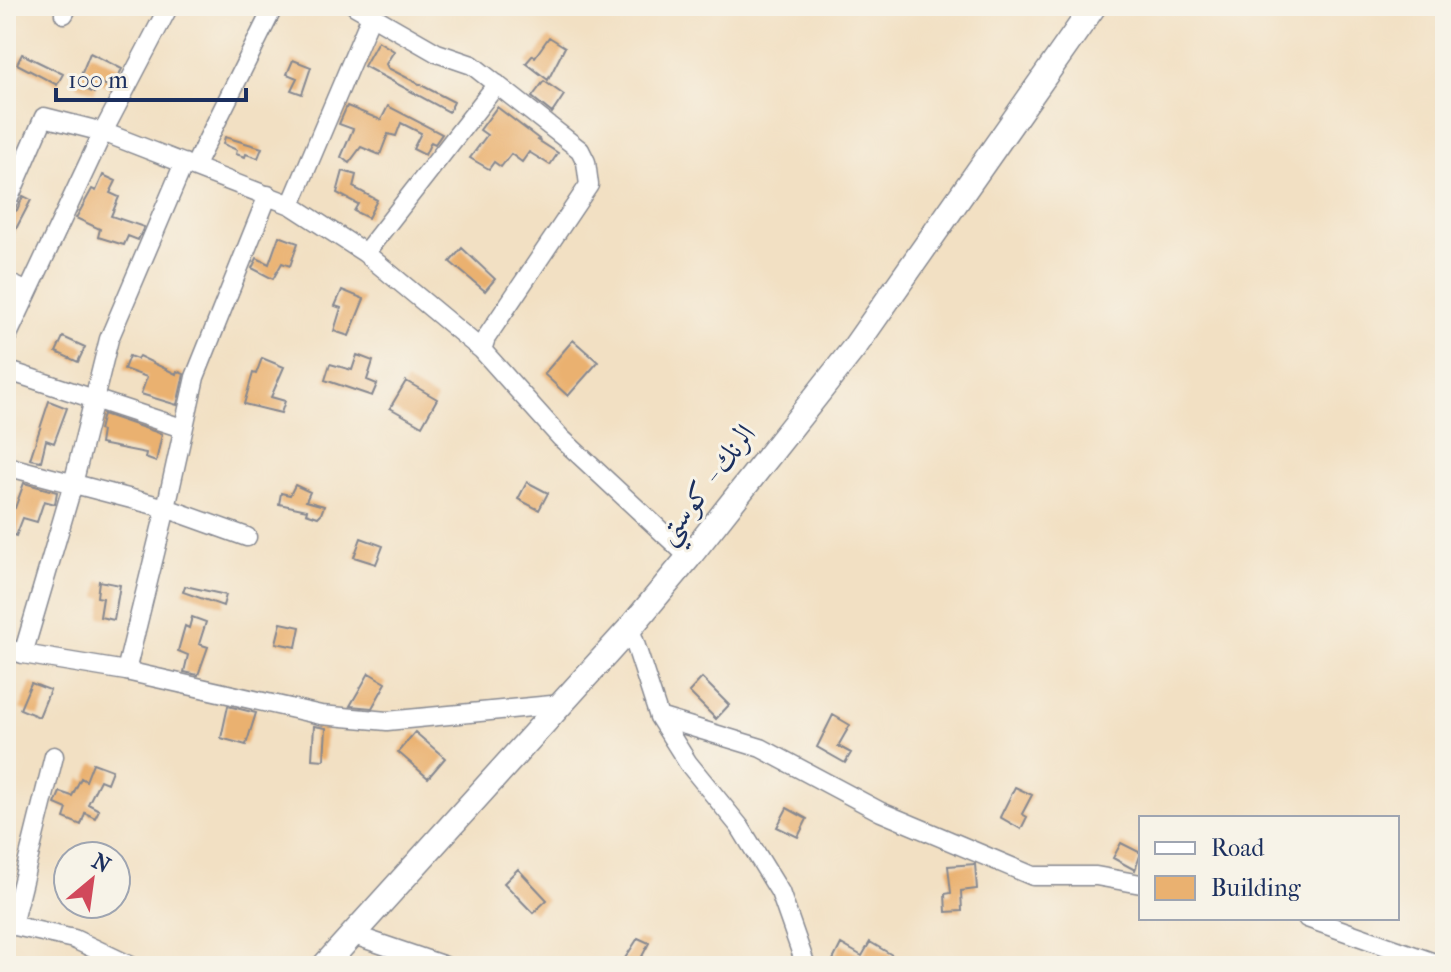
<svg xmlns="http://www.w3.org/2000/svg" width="1451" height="972" font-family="'IM FELL French Canon',Amiri,serif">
  <rect width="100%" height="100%" fill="#f7f3e8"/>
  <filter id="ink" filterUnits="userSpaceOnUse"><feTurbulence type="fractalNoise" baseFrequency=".0125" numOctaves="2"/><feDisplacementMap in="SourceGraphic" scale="16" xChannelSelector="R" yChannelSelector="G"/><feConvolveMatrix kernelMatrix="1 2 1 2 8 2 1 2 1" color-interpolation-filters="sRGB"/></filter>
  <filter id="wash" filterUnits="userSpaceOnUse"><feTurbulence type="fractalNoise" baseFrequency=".006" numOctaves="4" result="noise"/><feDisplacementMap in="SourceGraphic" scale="32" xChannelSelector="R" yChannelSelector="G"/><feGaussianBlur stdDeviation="1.8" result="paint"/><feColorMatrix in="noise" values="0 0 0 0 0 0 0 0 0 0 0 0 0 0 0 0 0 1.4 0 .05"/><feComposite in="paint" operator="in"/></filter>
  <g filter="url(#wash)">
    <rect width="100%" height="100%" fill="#f2e0c3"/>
    <g id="blocks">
      <!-- building -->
      <path fill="#eab170" d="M 549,37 L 565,47 L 548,80 L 526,63 L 533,55 L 535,57 Z
        M 378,41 L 394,51 L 386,64 L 388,68 L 454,102 L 449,112 L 364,66 Z
        M 90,53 L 122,69 L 112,88 L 99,82 L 94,93 L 77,85 Z
        M 22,54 L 63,74 L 57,85 L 17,64 Z
        M 293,60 L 311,67 L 302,94 L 291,90 L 297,78 L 287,74 Z
        M 544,81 L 564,95 L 552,113 L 532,97 Z
        M 347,106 L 381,120 L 388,106 L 442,134 L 435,144 L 431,142 L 425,155 L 413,149 L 421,133 L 401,123 L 396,136 L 388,134 L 380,155 L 361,147 L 349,163 L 341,157 L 353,129 L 339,124 Z
        M 497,107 L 539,139 L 538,140 L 558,153 L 550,165 L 529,152 L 522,162 L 511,154 L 501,167 L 494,162 L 489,169 L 470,158 L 487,135 L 480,130 Z
        M 225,137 L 262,148 L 258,158 L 246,154 L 245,157 L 236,154 L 237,150 L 223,144 Z
        M 343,171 L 356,175 L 353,187 L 377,200 L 368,218 L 354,211 L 358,204 L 337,193 Z
        M 103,175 L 116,181 L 110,193 L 119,197 L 111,216 L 144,227 L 138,240 L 128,236 L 124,245 L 98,237 L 100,229 L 76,218 L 92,189 L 96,191 Z
        M 23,196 L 31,200 L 6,248 L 6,217 L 17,210 Z
        M 279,236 L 298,243 L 290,266 L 282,263 L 273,279 L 252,268 L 257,258 L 269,264 Z
        M 462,248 L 495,279 L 485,291 L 450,262 Z
        M 342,290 L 364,299 L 349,336 L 334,331 L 341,308 L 335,306 Z
        M 63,337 L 85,347 L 78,362 L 56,352 Z
        M 573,340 L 598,362 L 568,396 L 544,374 Z
        M 357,355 L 373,361 L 367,380 L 377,384 L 372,396 L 325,380 L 330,364 L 352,370 Z
        M 129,356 L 137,359 L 139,356 L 176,374 L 177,371 L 184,374 L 177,405 L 141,394 L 147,377 L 124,369 Z
        M 262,358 L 284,367 L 271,397 L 285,401 L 281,413 L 244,404 L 253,373 L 256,374 Z
        M 406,381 L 437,399 L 422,426 L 390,408 Z
        M 49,401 L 67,408 L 54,443 L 46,440 L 41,461 L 30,459 Z
        M 103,414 L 162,434 L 156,462 L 145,458 L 146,453 L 100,444 L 102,431 L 99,430 Z
        M 527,482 L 548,493 L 539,510 L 518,499 Z
        M 24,483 L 57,492 L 55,504 L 44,501 L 37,522 L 23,518 L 16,536 L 6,532 L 6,505 L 15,508 Z
        M 295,485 L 310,492 L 306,501 L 324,506 L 321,514 L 318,517 L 306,513 L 307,510 L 279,504 L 281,493 L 290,495 Z
        M 361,538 L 383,546 L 376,564 L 354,557 Z
        M 99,581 L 120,585 L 114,620 L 100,617 L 103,598 L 97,597 Z
        M 185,586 L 226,595 L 223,606 L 183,592 Z
        M 192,617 L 206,622 L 199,644 L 208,647 L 198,675 L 184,672 L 188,655 L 178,651 L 185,626 L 189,628 Z
        M 281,623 L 300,627 L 296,647 L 276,643 Z
        M 369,673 L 386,683 L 372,708 L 350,706 Z
        M 702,678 L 729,705 L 716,719 L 689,692 Z
        M 31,683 L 50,690 L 39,717 L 20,709 Z
        M 228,706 L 256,713 L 246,745 L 221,738 Z
        M 833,715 L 850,725 L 838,746 L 851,753 L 845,763 L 817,747 Z
        M 314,726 L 326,728 L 324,760 L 312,759 Z
        M 415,732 L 445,758 L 428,778 L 398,752 Z
        M 93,763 L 112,770 L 107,783 L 100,780 L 88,804 L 99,810 L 95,818 L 85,813 L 81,825 L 64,818 L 67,809 L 55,804 L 60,792 L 72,796 L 81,778 L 86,781 Z
        M 1015,787 L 1032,795 L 1022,814 L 1027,817 L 1021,829 L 1000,817 Z
        M 787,808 L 807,819 L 798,837 L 777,827 Z
        M 1121,843 L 1141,853 L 1135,870 L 1113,858 Z
        M 975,864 L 977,889 L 961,891 L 962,911 L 946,912 L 945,894 L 951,893 L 948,866 Z
        M 518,869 L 547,900 L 533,913 L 504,883 Z
        M 638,938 L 649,943 L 637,966 L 620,966 Z
        M 870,942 L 892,955 L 885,966 L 830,966 L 841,944 L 862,956 Z"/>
    </g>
  </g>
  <g filter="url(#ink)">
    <use href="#blocks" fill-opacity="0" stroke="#868890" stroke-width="2"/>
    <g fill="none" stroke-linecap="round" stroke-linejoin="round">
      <defs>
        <path id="minor" d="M 355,6 L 437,53 L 472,65 L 580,150 L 586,162 L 589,185 L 486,338 L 482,350 L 561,438 L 689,557
          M 64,14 L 68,6
          M 194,167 L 274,6
          M 6,205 L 44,117 L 103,132 L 291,205 L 365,253 L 482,350
          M 291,205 L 371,16
          M 365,253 L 497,84
          M 6,282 L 28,292
          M 6,339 L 103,132 L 169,6
          M 6,370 L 182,428
          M 6,466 L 166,508 L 247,537
          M 630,628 L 659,717 L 688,763 L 740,827 L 780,892 L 806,966
          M 6,648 L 23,654 L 126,671 L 321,715 L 387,721 L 562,704
          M 23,654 L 73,484 L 109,339 L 184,163
          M 126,671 L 166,508 L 195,377 L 268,195
          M 659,717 L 761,748 L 881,812 L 1033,876 L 1096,876 L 1141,884
          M 1307,918 L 1443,966
          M 6,924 L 74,939 L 131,966
          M 12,925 L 54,756
          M 354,935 L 445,966"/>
        <path id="major" d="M 324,966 L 630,628 L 689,557 L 854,348 L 1094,6"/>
      </defs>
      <!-- minor casing -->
      <use href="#minor" stroke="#868890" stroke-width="21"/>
      <!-- major casing -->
      <use href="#major" stroke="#868890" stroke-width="27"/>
      <!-- minor -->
      <use href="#minor" stroke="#fff" stroke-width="18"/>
      <!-- major -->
      <use href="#major" stroke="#fff" stroke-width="24"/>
    </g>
  </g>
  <g text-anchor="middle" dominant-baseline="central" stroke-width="6" stroke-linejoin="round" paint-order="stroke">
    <!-- street labels -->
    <g font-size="30" fill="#1b2f5e" stroke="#f7f3e8">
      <text transform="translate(706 484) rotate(-52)">الرنك - كوستي</text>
    </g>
  </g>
  <!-- margin -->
  <rect width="1451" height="972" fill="none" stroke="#f7f3e8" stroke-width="32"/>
  <!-- legend -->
  <rect x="1139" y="816" width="260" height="104" fill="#f7f3e8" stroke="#9fa5b1" stroke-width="2"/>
  <rect x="1155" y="842" width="40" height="12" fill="#ffffff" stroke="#9fa5b1" stroke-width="2"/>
  <text x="1211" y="856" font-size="24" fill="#1b2f5e">Road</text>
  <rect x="1155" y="876" width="40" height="24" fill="#eab170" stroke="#9fa5b1" stroke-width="2"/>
  <text x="1211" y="896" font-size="24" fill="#1b2f5e">Building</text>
  <!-- north arrow -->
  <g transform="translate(92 880) rotate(29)"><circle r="38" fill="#f7f3e8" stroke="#9fa5b1" stroke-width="2"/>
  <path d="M0-6L14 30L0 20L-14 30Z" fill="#d1495b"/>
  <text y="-12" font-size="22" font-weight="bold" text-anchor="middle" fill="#1b2f5e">N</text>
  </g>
  <!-- scale -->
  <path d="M56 88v12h190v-12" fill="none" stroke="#1b2f5e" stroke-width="4"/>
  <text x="68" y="88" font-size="24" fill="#1b2f5e" stroke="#f7f3e8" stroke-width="6" paint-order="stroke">100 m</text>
</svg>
